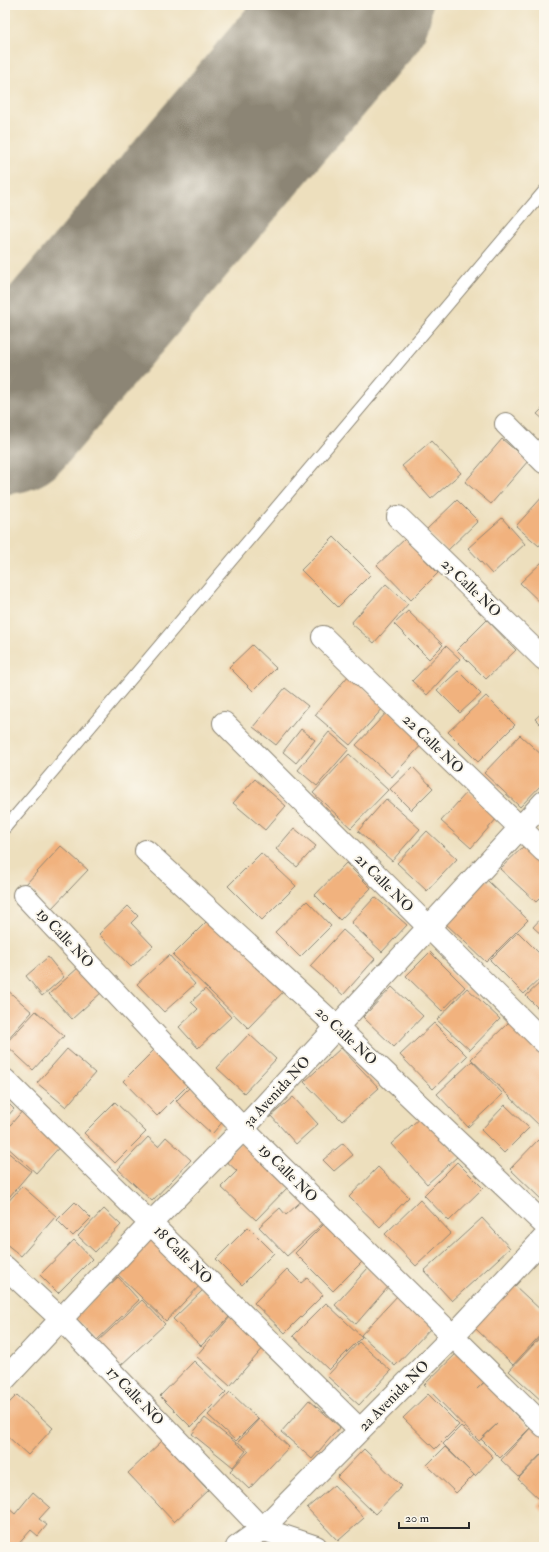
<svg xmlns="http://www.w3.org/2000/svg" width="549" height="1552" font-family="'IM FELL Double Pica',serif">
  <rect width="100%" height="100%" fill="#fbf7ec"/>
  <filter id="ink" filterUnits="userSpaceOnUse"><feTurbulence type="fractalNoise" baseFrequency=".025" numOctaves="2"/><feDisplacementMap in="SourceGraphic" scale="8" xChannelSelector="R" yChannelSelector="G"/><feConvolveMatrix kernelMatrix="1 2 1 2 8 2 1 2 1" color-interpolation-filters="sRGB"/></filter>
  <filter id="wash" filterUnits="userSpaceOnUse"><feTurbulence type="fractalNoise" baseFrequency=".012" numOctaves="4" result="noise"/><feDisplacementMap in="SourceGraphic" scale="16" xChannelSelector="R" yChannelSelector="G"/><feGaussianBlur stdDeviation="0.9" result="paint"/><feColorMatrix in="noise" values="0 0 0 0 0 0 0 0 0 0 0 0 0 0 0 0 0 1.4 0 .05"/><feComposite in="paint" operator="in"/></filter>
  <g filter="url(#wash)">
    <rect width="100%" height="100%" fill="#eddfbd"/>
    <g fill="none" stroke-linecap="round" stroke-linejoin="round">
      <!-- runway -->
      <path stroke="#8c8574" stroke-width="158" d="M 5,415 L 353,5"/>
    </g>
    <g id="blocks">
      <!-- building -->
      <path fill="#f1b27e" d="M 544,407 L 544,420 L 537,414 Z
        M 502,439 L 528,461 L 491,504 L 465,482 Z
        M 431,441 L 461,473 L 431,499 L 402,466 Z
        M 544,495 L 544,540 L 539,546 L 516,526 Z
        M 457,500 L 478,521 L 447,551 L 426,530 Z
        M 502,518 L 525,544 L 492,574 L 468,548 Z
        M 334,537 L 371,574 L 338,607 L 301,570 Z
        M 405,539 L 438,573 L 411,600 L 377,565 Z
        M 543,561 L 544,562 L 544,606 L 520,583 Z
        M 386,584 L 408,604 L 374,643 L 351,623 Z
        M 408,611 L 443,645 L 429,659 L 394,624 Z
        M 487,620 L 516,650 L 486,679 L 457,650 Z
        M 252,645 L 276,668 L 253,691 L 229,667 Z
        M 446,646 L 460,659 L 427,695 L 412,681 Z
        M 458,671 L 481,694 L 460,713 L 437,690 Z
        M 349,675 L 385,706 L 350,745 L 315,715 Z
        M 285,688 L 308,706 L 276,745 L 253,727 Z
        M 486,696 L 515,725 L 478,762 L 448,732 Z
        M 389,710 L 424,742 L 392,777 L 356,745 Z
        M 544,711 L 544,728 L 535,719 Z
        M 301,729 L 315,740 L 296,763 L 283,752 Z
        M 329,732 L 349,749 L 317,786 L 298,770 Z
        M 520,735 L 544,757 L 544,782 L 520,807 L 484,773 Z
        M 349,754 L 388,790 L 351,828 L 313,793 Z
        M 413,767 L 433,788 L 411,810 L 390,789 Z
        M 255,779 L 286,806 L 265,830 L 233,803 Z
        M 468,791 L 498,817 L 471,848 L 441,821 Z
        M 386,799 L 420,829 L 392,861 L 358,831 Z
        M 294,828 L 316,846 L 297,867 L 276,849 Z
        M 427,831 L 457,859 L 427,891 L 397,863 Z
        M 526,844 L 544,861 L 544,894 L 536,902 L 500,869 Z
        M 61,846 L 88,870 L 52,908 L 26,884 Z
        M 261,853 L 296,886 L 262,920 L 228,886 Z
        M 346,863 L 371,888 L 340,920 L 315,895 Z
        M 486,879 L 528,920 L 486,962 L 444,922 Z
        M 375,897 L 407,925 L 382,952 L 351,923 Z
        M 307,901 L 331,926 L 300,957 L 275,932 Z
        M 128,906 L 138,916 L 131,923 L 153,946 L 131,967 L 99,934 Z
        M 213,915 L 287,988 L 248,1028 L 173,955 Z
        M 544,915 L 544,937 L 533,927 Z
        M 343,930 L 375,959 L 343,995 L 310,966 Z
        M 518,932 L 544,958 L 544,975 L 524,994 L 490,960 Z
        M 430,952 L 465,987 L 442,1011 L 406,976 Z
        M 169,955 L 195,984 L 164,1012 L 137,984 Z
        M 48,957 L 64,977 L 42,996 L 26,976 Z
        M 79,967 L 102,992 L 72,1019 L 49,994 Z
        M 544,979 L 544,1014 L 526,996 Z
        M 392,987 L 423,1016 L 394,1047 L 363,1017 Z
        M 5,988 L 32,1012 L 5,1042 Z
        M 467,988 L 500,1019 L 470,1050 L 437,1020 Z
        M 205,989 L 231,1017 L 198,1048 L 179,1027 L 198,1009 L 191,1002 Z
        M 36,1011 L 64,1036 L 33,1070 L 5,1044 Z
        M 509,1022 L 544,1056 L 544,1130 L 471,1059 Z
        M 434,1023 L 467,1056 L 433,1089 L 400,1055 Z
        M 249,1034 L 276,1059 L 244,1093 L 217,1068 Z
        M 156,1048 L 191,1082 L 157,1116 L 123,1081 Z
        M 341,1048 L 379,1088 L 342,1121 L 304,1082 Z
        M 67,1049 L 95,1073 L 66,1107 L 37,1083 Z
        M 472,1061 L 503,1094 L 468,1127 L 437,1094 Z
        M 191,1086 L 226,1118 L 212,1134 L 176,1101 Z
        M 293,1097 L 318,1124 L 296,1144 L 271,1116 Z
        M 5,1100 L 14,1109 L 5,1119 Z
        M 115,1102 L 146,1132 L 115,1163 L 84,1133 Z
        M 505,1105 L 529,1128 L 504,1153 L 481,1130 Z
        M 24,1109 L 63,1143 L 36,1173 L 5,1145 L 5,1131 Z
        M 422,1116 L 458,1156 L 427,1184 L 391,1144 Z
        M 247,1136 L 289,1186 L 256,1220 L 221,1187 L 237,1171 L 224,1159 Z
        M 148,1137 L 158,1146 L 166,1137 L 191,1160 L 152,1201 L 118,1169 Z
        M 538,1140 L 544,1146 L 544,1202 L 510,1169 Z
        M 343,1143 L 353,1155 L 334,1171 L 323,1160 Z
        M 5,1150 L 31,1171 L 5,1202 Z
        M 457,1162 L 483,1188 L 449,1221 L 424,1195 Z
        M 378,1167 L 409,1197 L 380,1227 L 349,1197 Z
        M 22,1186 L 56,1216 L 21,1256 L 5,1243 L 5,1205 Z
        M 307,1196 L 328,1219 L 287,1256 L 259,1227 L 280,1208 L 286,1215 Z
        M 420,1200 L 451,1233 L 416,1266 L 385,1234 Z
        M 75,1202 L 91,1218 L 73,1236 L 57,1220 Z
        M 104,1209 L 121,1225 L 95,1252 L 78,1236 Z
        M 482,1218 L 510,1248 L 452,1301 L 424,1271 Z
        M 329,1219 L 367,1257 L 333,1291 L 295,1253 Z
        M 248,1227 L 274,1253 L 242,1285 L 216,1259 Z
        M 149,1233 L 202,1283 L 166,1321 L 113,1270 Z
        M 74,1240 L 92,1259 L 58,1293 L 40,1275 Z
        M 368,1268 L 389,1286 L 356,1324 L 335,1305 Z
        M 287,1269 L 301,1283 L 307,1278 L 323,1295 L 285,1333 L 254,1303 Z
        M 118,1277 L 139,1300 L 97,1340 L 75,1317 Z
        M 514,1285 L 544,1313 L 544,1331 L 513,1365 L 473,1326 Z
        M 204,1289 L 231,1315 L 201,1346 L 173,1319 Z
        M 399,1294 L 433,1326 L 395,1366 L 361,1335 Z
        M 142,1300 L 165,1324 L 120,1366 L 97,1342 Z
        M 326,1303 L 362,1337 L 329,1370 L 293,1336 Z
        M 231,1316 L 265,1346 L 230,1386 L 196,1356 Z
        M 544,1333 L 544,1403 L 509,1371 Z
        M 359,1342 L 391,1371 L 359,1405 L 327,1376 Z
        M 461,1349 L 489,1377 L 477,1389 L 490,1377 L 516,1405 L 511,1410 L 530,1428 L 500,1458 L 481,1439 L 497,1424 L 479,1441 L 424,1385 Z
        M 194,1361 L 226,1392 L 191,1427 L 160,1396 Z
        M 230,1392 L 258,1419 L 236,1441 L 208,1415 Z
        M 428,1394 L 459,1425 L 435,1449 L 403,1418 Z
        M 17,1395 L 53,1428 L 28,1455 L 5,1434 L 5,1407 Z
        M 309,1400 L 340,1427 L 312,1459 L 281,1432 Z
        M 205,1418 L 246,1451 L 233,1467 L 192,1434 Z
        M 259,1419 L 289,1447 L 249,1489 L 230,1471 L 249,1451 L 238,1442 Z
        M 535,1423 L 544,1431 L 544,1451 L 519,1477 L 501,1460 Z
        M 461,1426 L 493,1457 L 475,1476 L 443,1444 Z
        M 162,1441 L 208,1490 L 174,1522 L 128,1473 Z
        M 445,1447 L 474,1475 L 456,1493 L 427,1465 Z
        M 364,1449 L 402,1486 L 375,1514 L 337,1477 Z
        M 544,1452 L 544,1497 L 541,1501 L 518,1479 Z
        M 334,1485 L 364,1518 L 338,1541 L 307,1508 Z
        M 33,1492 L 50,1507 L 39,1519 L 47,1525 L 38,1536 L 31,1530 L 16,1547 L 7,1547 L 5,1546 L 5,1509 L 7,1507 L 15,1514 Z
        M 544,1499 L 544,1512 L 537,1506 Z"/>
    </g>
  </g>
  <g filter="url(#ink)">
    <use href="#blocks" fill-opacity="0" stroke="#8c8574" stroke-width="1"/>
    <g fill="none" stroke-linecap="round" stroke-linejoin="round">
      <defs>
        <path id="service" d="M 5,828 L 544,191"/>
        <path id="minor" d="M 506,424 L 544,462
          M 398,517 L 544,659
          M 323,637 L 544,851
          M 224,723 L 544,1042
          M 146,851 L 337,1027 L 544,1224
          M 24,895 L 243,1129 L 544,1426
          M 5,1080 L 360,1430
          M 5,1267 L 61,1319 L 262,1529 L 316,1547
          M 5,1379 L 151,1223 L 243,1129 L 544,802
          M 237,1547 L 262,1529 L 453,1336 L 544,1238"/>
      </defs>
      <!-- service casing -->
      <use href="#service" stroke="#8c8574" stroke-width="13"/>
      <!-- minor casing -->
      <use href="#minor" stroke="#8c8574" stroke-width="24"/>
      <!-- service -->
      <use href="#service" stroke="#fff" stroke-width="11"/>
      <!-- minor -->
      <use href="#minor" stroke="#fff" stroke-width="22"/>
    </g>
  </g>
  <g text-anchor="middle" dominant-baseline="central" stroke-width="4" stroke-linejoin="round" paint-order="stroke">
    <!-- street labels -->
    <g font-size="15" fill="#2b2b2b" stroke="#fbf7ec">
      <text transform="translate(471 588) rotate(44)">23 Calle NO</text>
      <text transform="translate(433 744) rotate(44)">22 Calle NO</text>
      <text transform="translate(384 883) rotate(45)">21 Calle NO</text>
      <text transform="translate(65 938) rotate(47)">19 Calle NO</text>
      <text transform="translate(346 1036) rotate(43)">20 Calle NO</text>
      <text transform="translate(277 1092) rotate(-47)">3a Avenida NO</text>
      <text transform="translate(288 1173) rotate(45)">19 Calle NO</text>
      <text transform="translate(183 1255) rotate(45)">18 Calle NO</text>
      <text transform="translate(135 1396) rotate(46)">17 Calle NO</text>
      <text transform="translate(394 1396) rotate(-45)">2a Avenida NO</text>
    </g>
  </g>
  <!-- margin -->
  <rect width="549" height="1552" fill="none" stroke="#fbf7ec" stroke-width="20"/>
  <!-- scale -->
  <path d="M399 1522v6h70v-6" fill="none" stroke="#2b2b2b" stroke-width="2"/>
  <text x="405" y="1522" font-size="12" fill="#2b2b2b" stroke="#fbf7ec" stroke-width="3" paint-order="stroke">20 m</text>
</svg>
